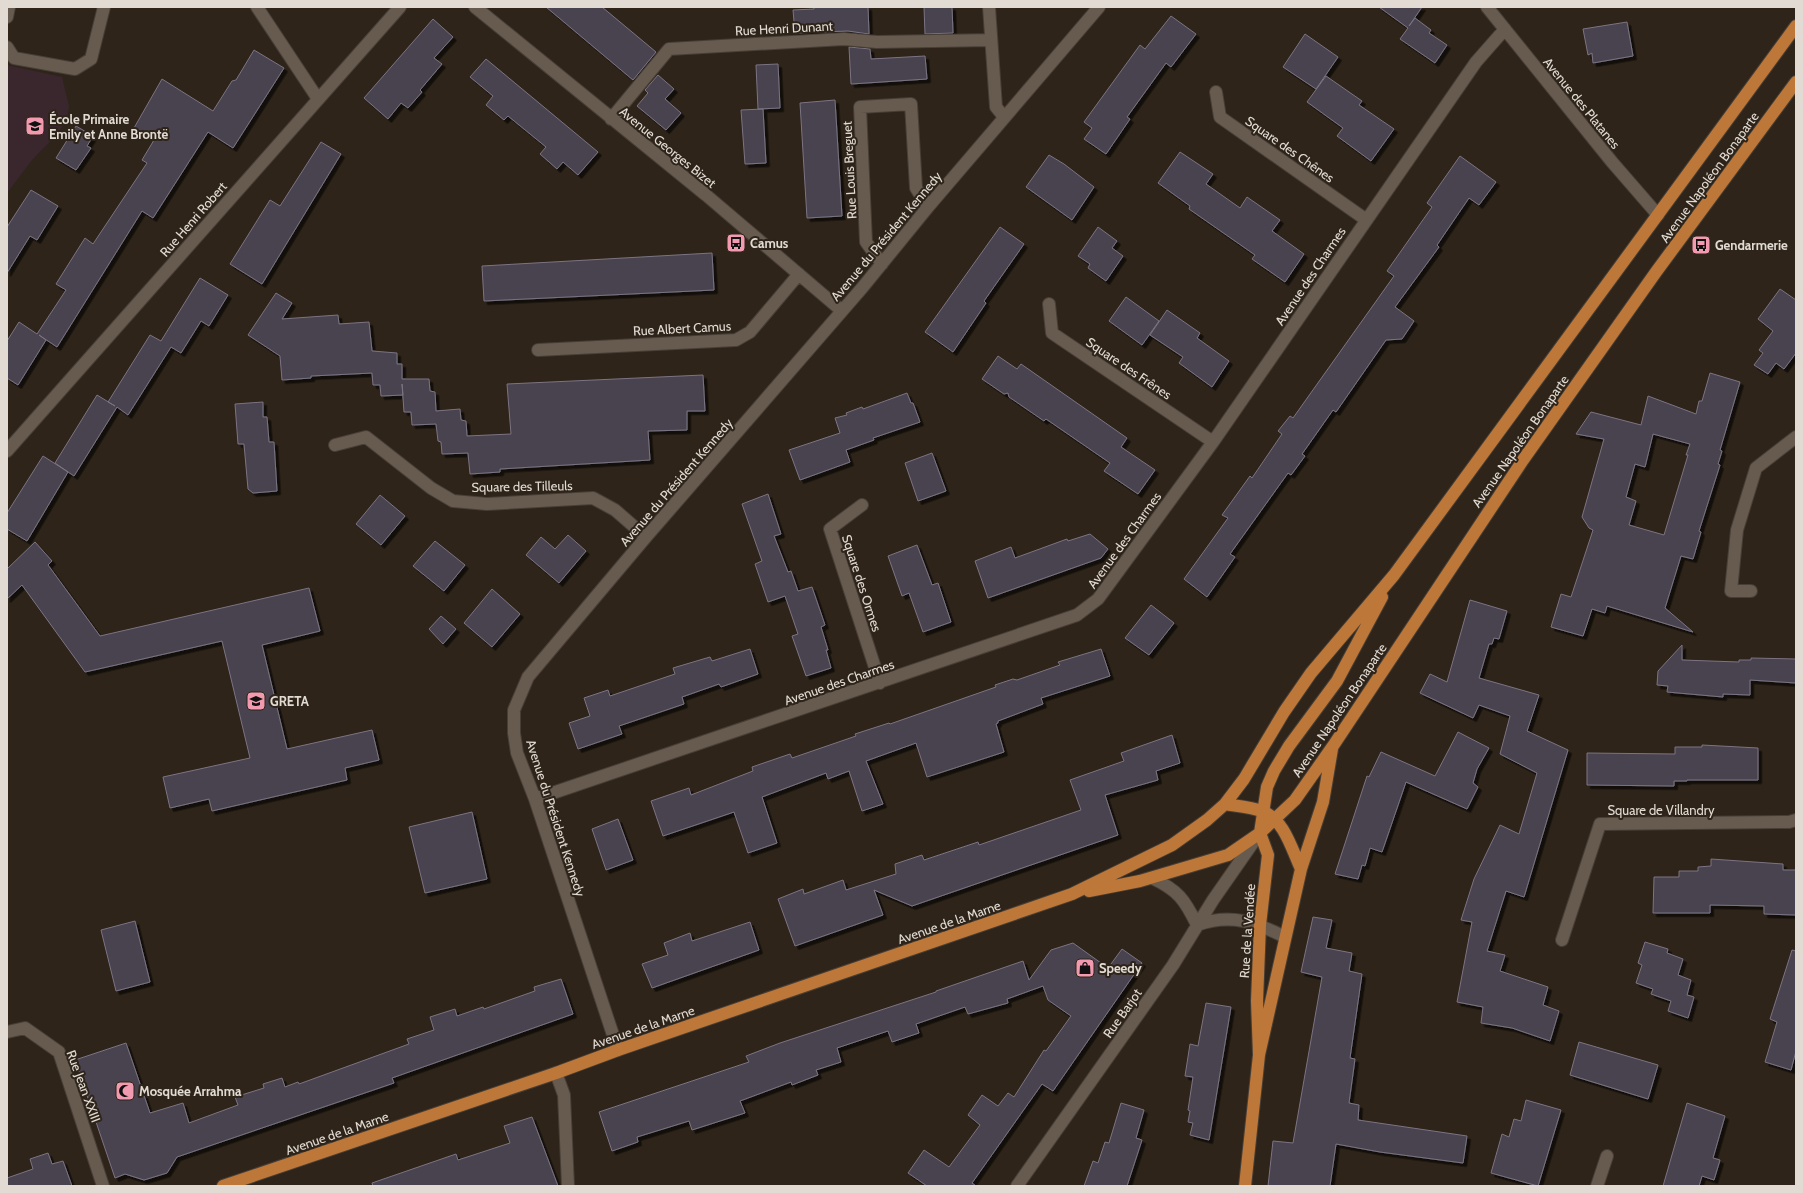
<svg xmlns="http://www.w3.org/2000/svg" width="1803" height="1193" font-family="Cabin,sans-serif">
  <defs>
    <filter id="shadow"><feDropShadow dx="3.5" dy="3.5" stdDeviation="0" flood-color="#0009"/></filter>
  </defs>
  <rect width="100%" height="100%" fill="#2e2419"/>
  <!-- education -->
  <path fill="#3a272e" d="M 7,65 L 62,77 L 69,106 L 67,119 L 58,133 L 32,160 L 7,193 Z"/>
  <!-- building -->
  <path fill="#494250" stroke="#7b7483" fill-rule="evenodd" filter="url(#shadow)" d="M 546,7 L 602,7 L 656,52 L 633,80 Z
    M 814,7 L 868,7 L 869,34 L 848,31 L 795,33 L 793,10 L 814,9 Z
    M 924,7 L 952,7 L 953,33 L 925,34 Z
    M 1379,7 L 1422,7 L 1409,26 L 1415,18 L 1431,30 L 1429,33 L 1447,45 L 1435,63 L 1400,39 L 1408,28 Z
    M 1171,16 L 1196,34 L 1171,67 L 1166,63 L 1127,117 L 1130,119 L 1106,154 L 1084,139 L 1092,128 L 1084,122 L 1140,45 L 1145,49 Z
    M 433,19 L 453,37 L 434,58 L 442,64 L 420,90 L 422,92 L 408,108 L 401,103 L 388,119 L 364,98 Z
    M 1627,22 L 1633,56 L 1593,63 L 1592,53 L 1588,55 L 1583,29 Z
    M 1305,34 L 1338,57 L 1316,89 L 1283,67 Z
    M 849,47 L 870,49 L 871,59 L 925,56 L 927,79 L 851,84 Z
    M 254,50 L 284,68 L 233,148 L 208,132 L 153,218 L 142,211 L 57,347 L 39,335 L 46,340 L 18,385 L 7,378 L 7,341 L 19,322 L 37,334 L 66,290 L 56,284 L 73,257 L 85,238 L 93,244 L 147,163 L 142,160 L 154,140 L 134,128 L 162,79 L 213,111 L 232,81 L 236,80 Z
    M 486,59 L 598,152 L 578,175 L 563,162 L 557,169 L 540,154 L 546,147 L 508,116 L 504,120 L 486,105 L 493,96 L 470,77 Z
    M 778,64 L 780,108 L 758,109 L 756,65 Z
    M 658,75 L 674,89 L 665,99 L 681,113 L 666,130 L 637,106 L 648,93 L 645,90 Z
    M 1326,76 L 1362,101 L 1359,105 L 1394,129 L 1371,161 L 1337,136 L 1343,128 L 1307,102 Z
    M 835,100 L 842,216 L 807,218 L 800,103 Z
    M 763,109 L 766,163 L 745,164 L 741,110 Z
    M 76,126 L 93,136 L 87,146 L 91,148 L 76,170 L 56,158 Z
    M 321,142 L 341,154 L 262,284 L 230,264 L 270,200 L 280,206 Z
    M 1180,152 L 1213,174 L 1206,184 L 1240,208 L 1247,197 L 1280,220 L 1272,231 L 1304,254 L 1285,282 L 1252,259 L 1255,255 L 1189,209 L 1190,206 L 1158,183 Z
    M 1049,155 L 1064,164 L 1094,187 L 1072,220 L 1026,187 Z
    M 1460,156 L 1496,182 L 1479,205 L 1469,198 L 1437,245 L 1439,247 L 1395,307 L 1414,321 L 1402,339 L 1386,340 L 1336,412 L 1333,410 L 1302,454 L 1305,456 L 1291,475 L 1288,473 L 1230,554 L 1235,557 L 1207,597 L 1184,579 L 1228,518 L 1222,515 L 1250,476 L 1252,478 L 1282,434 L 1278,431 L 1290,416 L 1293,418 L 1394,276 L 1387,271 L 1432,207 L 1427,203 Z
    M 31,190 L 58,206 L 37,240 L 30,236 L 7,273 L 7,227 Z
    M 1000,227 L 1024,244 L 984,301 L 986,303 L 953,352 L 925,332 Z
    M 1098,227 L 1117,241 L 1112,248 L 1123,256 L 1106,281 L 1088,268 L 1090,264 L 1078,256 Z
    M 712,253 L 714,290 L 484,301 L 482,266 Z
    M 200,278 L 228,295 L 209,326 L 201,321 L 181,353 L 171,347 L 128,415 L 117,407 L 74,476 L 55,463 L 97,395 L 115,406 L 108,402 L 150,335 L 161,341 Z
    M 1780,289 L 1796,300 L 1796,353 L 1784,369 L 1776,363 L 1768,374 L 1754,365 L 1763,353 L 1759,350 L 1773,331 L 1758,319 Z
    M 276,293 L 292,303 L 282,319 L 338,315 L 339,324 L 369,322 L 372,351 L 397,353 L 397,364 L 402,364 L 402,379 L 429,379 L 430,391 L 435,392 L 436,411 L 460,409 L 461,420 L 466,421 L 467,436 L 511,434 L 507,384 L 703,375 L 705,411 L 687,411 L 687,430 L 648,431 L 650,460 L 500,469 L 500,472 L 470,474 L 468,453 L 442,454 L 441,442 L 438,441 L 436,424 L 412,425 L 411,412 L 404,412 L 402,384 L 403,395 L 381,396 L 380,385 L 373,385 L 372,373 L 311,376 L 311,378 L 282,380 L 280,356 L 248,335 Z
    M 1126,297 L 1159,321 L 1142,345 L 1109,321 Z
    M 1167,310 L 1200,333 L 1197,338 L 1229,361 L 1212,387 L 1179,363 L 1183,357 L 1150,335 Z
    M 998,356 L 1017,369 L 1021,364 L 1127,438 L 1121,447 L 1155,470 L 1138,494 L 1104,471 L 1110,463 L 1046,419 L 1044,421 L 1009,397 L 1008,393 L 1004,394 L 982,379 Z
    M 1710,373 L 1740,382 L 1720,450 L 1722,451 L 1718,464 L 1720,465 L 1699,531 L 1701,532 L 1693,559 L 1681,556 L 1665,608 L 1693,632 L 1607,606 L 1605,613 L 1592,609 L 1583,636 L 1551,627 L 1561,594 L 1571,597 L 1593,530 L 1589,528 L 1582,517 L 1604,439 L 1576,434 L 1591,412 L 1641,425 L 1648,396 L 1696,414 L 1699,401 L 1702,401 ZM 1653,434 L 1690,444 L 1686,455 L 1688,455 L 1664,535 L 1629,525 L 1636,501 L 1626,497 L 1635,464 L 1645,467 Z
    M 907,393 L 911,403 L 913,403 L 920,422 L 873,438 L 874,440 L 846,450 L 850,462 L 800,480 L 789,450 L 840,433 L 835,418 L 847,415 L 846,413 L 862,407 L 863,409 Z
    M 263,402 L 263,417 L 267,417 L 269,442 L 274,442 L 277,491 L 253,493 L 248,489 L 244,444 L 238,444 L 235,404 Z
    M 932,453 L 946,491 L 918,501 L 905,463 Z
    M 43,456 L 68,472 L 27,541 L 7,529 L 7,513 Z
    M 768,494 L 781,534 L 774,536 L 788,572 L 791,571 L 798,591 L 812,587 L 825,625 L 821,627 L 828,650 L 826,650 L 831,668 L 806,676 L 792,636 L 798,634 L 785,596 L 768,602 L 755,564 L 762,561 L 742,504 Z
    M 380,495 L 405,516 L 381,545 L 356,524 Z
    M 1090,534 L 1108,549 L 1101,558 L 988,598 L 975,561 L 1011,547 L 1015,558 L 1067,539 L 1068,541 Z
    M 568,535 L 586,551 L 559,583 L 526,555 L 541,537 L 555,549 Z
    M 435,541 L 465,565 L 444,591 L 413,566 Z
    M 35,542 L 52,561 L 48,565 L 100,636 L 309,588 L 320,631 L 262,645 L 287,749 L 372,730 L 379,760 L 345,768 L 347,780 L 212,811 L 209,799 L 170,808 L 163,777 L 250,758 L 222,641 L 85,672 L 22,585 L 7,599 L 7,569 Z
    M 917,545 L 932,585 L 938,583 L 951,622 L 923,632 L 909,593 L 902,596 L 888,556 Z
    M 492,589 L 520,614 L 492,647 L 464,623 Z
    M 1470,600 L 1507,611 L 1499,639 L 1494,638 L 1492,644 L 1489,644 L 1479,678 L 1539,695 L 1527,731 L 1568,750 L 1524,897 L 1506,891 L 1487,951 L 1505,955 L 1500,971 L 1548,987 L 1543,1005 L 1559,1011 L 1550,1041 L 1512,1028 L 1481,1023 L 1483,1007 L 1457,1002 L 1472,922 L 1461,920 L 1474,879 L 1500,825 L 1519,834 L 1537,773 L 1500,754 L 1510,716 L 1479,705 L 1473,718 L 1420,693 L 1430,674 L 1447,682 Z
    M 1151,605 L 1174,623 L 1149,655 L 1125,638 Z
    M 441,616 L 456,629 L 443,644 L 429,629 Z
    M 1682,645 L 1682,660 L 1739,662 L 1739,660 L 1751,660 L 1751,658 L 1796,659 L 1796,683 L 1750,680 L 1750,695 L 1723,694 L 1723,697 L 1667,692 L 1668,686 L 1657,685 L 1658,671 Z
    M 750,649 L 758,674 L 721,687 L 719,684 L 682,697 L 684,704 L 619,726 L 622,734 L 578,749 L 569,723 L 590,716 L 584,698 L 608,690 L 610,696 L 675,674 L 673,668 L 710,657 L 712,661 Z
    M 1101,649 L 1110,676 L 1041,698 L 1043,704 L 998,721 L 998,723 L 996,724 L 1004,752 L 927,777 L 916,743 L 866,761 L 883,804 L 862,811 L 849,771 L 828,779 L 826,773 L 762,797 L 777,843 L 748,853 L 734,812 L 663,836 L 651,801 L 689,788 L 691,795 L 753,771 L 752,767 L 790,754 L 792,758 L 856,736 L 855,734 L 889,723 L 890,724 L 996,687 L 995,685 L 1013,679 L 1017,680 L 1060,665 L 1058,662 Z
    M 1458,732 L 1489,748 L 1477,769 L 1473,783 L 1478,787 L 1467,809 L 1406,782 L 1382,852 L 1370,848 L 1365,866 L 1362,865 L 1358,879 L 1335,874 L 1367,776 L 1369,777 L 1381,752 L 1435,776 Z
    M 1172,735 L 1180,763 L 1156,771 L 1158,780 L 1105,795 L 1118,835 L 912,906 L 874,890 L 883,915 L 795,946 L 778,899 L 803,889 L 804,894 L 843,880 L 846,890 L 896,874 L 895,864 L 922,855 L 924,860 L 978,842 L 979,845 L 1081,810 L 1070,780 L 1124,761 L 1121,753 Z
    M 1702,745 L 1758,748 L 1758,780 L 1687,780 L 1687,781 L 1674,781 L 1674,786 L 1587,785 L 1587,753 L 1675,754 L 1675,747 L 1702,747 Z
    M 472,812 L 487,879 L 425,893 L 409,827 Z
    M 618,819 L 633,860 L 606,870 L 592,829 Z
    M 1711,859 L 1783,864 L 1783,870 L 1796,870 L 1796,915 L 1764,914 L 1764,906 L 1710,905 L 1710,913 L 1653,913 L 1654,877 L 1679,877 L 1679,871 L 1698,871 L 1698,867 L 1711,866 Z
    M 1313,917 L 1332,920 L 1326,948 L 1352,953 L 1349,971 L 1362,974 L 1350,1058 L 1355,1059 L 1349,1103 L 1359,1105 L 1358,1120 L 1467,1136 L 1463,1163 L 1380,1152 L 1336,1144 L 1330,1186 L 1268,1186 L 1273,1141 L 1293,1143 L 1322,977 L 1301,972 Z
    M 135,921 L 150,982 L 116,991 L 101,930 Z
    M 750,922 L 759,950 L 652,988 L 642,964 L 668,955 L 664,943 L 690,933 L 692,941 Z
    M 1645,942 L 1668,949 L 1667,953 L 1683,959 L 1678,975 L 1691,980 L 1687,995 L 1694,997 L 1688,1018 L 1668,1011 L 1671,1001 L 1651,994 L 1653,989 L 1636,983 L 1642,965 L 1638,963 Z
    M 1073,943 L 1108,968 L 1122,949 L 1142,963 L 1053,1091 L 1042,1084 L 972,1183 L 976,1186 L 927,1186 L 908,1173 L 924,1150 L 949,1167 L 980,1125 L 968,1115 L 982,1095 L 998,1106 L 1008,1093 L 1014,1097 L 1044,1050 L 1046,1051 L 1071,1016 L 1048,1000 L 1043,986 L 1007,999 L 1008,1003 L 968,1014 L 965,1007 L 916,1024 L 919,1033 L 892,1042 L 888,1031 L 837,1048 L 841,1062 L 816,1070 L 818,1075 L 792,1085 L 791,1082 L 740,1101 L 745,1113 L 692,1130 L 689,1121 L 637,1137 L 638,1142 L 612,1151 L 599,1112 L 749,1062 L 746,1056 L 780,1043 L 936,992 L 936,991 L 1023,961 L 1029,980 L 1051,950 Z
    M 1792,950 L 1796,951 L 1796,1051 L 1791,1070 L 1765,1062 L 1777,1022 L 1770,1019 Z
    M 561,979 L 573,1014 L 392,1078 L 394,1083 L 177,1157 L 167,1173 L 144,1180 L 125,1174 L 115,1178 L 75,1060 L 126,1043 L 150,1113 L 183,1103 L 189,1123 L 238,1105 L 235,1097 L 264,1088 L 263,1084 L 282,1078 L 285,1087 L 298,1082 L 299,1084 L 409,1044 L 407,1039 L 434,1030 L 430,1017 L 455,1009 L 457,1016 L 483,1007 L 484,1009 L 535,991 L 534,987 Z
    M 1206,1003 L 1231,1007 L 1209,1140 L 1190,1135 L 1193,1123 L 1188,1122 L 1190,1111 L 1188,1110 L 1193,1077 L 1185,1076 L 1190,1044 L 1198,1046 Z
    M 1579,1042 L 1658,1065 L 1648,1099 L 1570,1075 Z
    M 1526,1100 L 1561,1110 L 1538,1186 L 1491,1173 L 1502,1134 L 1509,1137 L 1514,1119 L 1521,1121 Z
    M 1121,1103 L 1144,1110 L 1136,1138 L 1142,1140 L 1127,1186 L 1084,1186 L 1093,1161 L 1098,1163 L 1105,1142 L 1109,1143 Z
    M 1687,1103 L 1725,1116 L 1713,1158 L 1720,1160 L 1714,1180 L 1702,1176 L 1699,1186 L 1663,1186 Z
    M 532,1117 L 558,1186 L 373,1186 L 372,1183 L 456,1154 L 458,1160 L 510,1143 L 504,1126 Z
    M 48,1153 L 52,1164 L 63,1161 L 72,1186 L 7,1186 L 7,1178 L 33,1169 L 30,1159 Z"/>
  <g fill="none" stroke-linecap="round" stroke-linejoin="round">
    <defs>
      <path id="minor" d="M 257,7 L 318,99
        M 475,7 L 706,195 L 842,311
        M 989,7 L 996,107 L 1004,117
        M 1487,7 L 1612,162 L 1658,215
        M 7,17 L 9,7
        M 7,47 L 14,58 L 75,69 L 91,59 L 104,7
        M 1216,92 L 1220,117 L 1365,219
        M 611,119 L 669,49 L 844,39 L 877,42 L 991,40
        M 882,264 L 866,242 L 860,107 L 911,104 L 916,188 L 928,207
        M 1049,304 L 1052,333 L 1213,442
        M 538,350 L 736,340 L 750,332 L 799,274
        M 335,445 L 366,437 L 431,488 L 453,501 L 487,504 L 593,498 L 615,510 L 646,537
        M 7,451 L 400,7
        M 862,505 L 830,529 L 880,683
        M 1751,591 L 1731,591 L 1737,530 L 1756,468 L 1796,437
        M 535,799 L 1077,615 L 1098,599 L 1213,442 L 1476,62 L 1505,29
        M 1152,878 C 1178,890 1185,900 1197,925 C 1231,913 1255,922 1285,937
        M 1562,940 L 1600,824 L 1789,822 L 1796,820
        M 7,1032 L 25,1028 L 59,1052 L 103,1186
        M 618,1050 L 535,799 L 517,753 L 514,733 L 514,710 L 528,677 L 646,537 L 862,288 L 928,207 L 1099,7
        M 556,1073 L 564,1095 L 568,1186
        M 1017,1186 L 1173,965 L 1213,900 L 1259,834
        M 1597,1186 L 1607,1156"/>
      <path id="major" d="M 1225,804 C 1237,806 1250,807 1262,811 C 1284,819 1292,850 1301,869
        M 1089,891 L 1140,881 L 1228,855 L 1260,833 L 1295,800 L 1333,746 L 1523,460 L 1656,272 L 1796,82
        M 1259,1055 L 1257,1001 L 1260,925 L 1268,855 L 1260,833 L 1267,787 L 1274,771 L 1289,746 L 1337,681 L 1382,597
        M 223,1186 L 556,1073 L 618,1050 L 1072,894 L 1172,845 L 1207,820 L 1225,804 L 1244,779 L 1284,712 L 1311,673 L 1394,575 L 1796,26
        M 1245,1186 L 1259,1055 L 1301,869 L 1323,802 L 1332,749"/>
    </defs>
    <!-- minor casing -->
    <use href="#minor" stroke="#473e36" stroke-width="14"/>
    <!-- major casing -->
    <use href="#major" stroke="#473e36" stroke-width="14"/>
    <!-- minor -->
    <use href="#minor" stroke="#675b4f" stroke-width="12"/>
    <!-- major -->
    <use href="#major" stroke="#bd7739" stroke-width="12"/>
  </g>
  <!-- icons -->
  <defs>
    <symbol id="school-square" viewBox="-11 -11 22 22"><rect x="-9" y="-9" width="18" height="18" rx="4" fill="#f29aaf" stroke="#2e2419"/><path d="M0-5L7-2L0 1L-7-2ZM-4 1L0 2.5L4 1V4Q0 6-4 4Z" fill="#111"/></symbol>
    <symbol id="bus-square" viewBox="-11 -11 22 22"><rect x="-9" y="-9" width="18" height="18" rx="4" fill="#f29aaf" stroke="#2e2419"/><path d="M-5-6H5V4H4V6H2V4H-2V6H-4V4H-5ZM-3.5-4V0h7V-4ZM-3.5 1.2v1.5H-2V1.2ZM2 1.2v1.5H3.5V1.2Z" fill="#111"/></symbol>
    <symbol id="university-square" viewBox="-11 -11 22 22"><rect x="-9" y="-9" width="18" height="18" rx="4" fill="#f29aaf" stroke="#2e2419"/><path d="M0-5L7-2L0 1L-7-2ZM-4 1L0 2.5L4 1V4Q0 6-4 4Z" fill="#111"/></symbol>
    <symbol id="shop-square" viewBox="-11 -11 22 22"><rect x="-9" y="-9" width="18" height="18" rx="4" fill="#f29aaf" stroke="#2e2419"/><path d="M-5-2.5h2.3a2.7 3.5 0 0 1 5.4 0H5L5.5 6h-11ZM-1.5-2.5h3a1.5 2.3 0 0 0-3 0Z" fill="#111"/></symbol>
    <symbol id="mosque-square" viewBox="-11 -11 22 22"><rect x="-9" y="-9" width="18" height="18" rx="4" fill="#f29aaf" stroke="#2e2419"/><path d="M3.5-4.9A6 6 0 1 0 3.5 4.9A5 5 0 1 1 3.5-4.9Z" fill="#111"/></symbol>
  </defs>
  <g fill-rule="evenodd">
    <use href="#school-square" x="24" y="115" width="22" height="22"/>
    <use href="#bus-square" x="725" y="232" width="22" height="22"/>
    <use href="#bus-square" x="1690" y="234" width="22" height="22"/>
    <use href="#university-square" x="245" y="690" width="22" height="22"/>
    <use href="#shop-square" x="1074" y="957" width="22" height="22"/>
    <use href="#mosque-square" x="114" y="1080" width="22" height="22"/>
  </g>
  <g text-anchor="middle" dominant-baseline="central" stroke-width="4" stroke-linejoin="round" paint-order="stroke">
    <!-- street labels -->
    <g font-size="13" fill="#e1dbd3" stroke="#2e2419">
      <text transform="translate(784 28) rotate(-3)">Rue Henri Dunant</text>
      <text transform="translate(1582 103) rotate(51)">Avenue des Platanes</text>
      <text transform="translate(668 147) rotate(39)">Avenue Georges Bizet</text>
      <text transform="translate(1290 149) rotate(35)">Square des Chênes</text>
      <text transform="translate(849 170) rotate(-93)">Rue Louis Breguet</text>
      <text transform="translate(1709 177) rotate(-54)">Avenue Napoléon Bonaparte</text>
      <text transform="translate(193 219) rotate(-49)">Rue Henri Robert</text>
      <text transform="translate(886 236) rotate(-50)">Avenue du Président Kennedy</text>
      <text transform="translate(1310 276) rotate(-56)">Avenue des Charmes</text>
      <text transform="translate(682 328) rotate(-3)">Rue Albert Camus</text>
      <text transform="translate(1129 368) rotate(34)">Square des Frênes</text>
      <text transform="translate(1520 441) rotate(-55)">Avenue Napoléon Bonaparte</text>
      <text transform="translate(676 482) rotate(-49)">Avenue du Président Kennedy</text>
      <text transform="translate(522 486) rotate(-1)">Square des Tilleuls</text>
      <text transform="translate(1124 540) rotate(-54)">Avenue des Charmes</text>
      <text transform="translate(862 583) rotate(72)">Square des Ormes</text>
      <text transform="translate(839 682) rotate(-19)">Avenue des Charmes</text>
      <text transform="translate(1339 710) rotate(-56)">Avenue Napoléon Bonaparte</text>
      <text x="1661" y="810">Square de Villandry</text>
      <text transform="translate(556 818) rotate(72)">Avenue du Président Kennedy</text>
      <text transform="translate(949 922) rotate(-19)">Avenue de la Marne</text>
      <text transform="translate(1247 931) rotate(-86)">Rue de la Vendée</text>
      <text transform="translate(1122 1013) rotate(-55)">Rue Barjot</text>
      <text transform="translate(643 1027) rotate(-19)">Avenue de la Marne</text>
      <text transform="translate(84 1086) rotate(70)">Rue Jean XXIII</text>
      <text transform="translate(337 1133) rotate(-19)">Avenue de la Marne</text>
    </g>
    <!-- poi labels -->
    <g font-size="13" font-weight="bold" fill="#e1dbd3" stroke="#2e2419" text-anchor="start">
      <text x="49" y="119">École Primaire<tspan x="49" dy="15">Emily et Anne Brontë</tspan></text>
      <text x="750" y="243">Camus</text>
      <text x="1715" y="245">Gendarmerie</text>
      <text x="270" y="701">GRETA</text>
      <text x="1099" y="968">Speedy</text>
      <text x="139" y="1091">Mosquée Arrahma</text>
    </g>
  </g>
  <!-- border -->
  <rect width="1803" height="1193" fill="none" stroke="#e1dbd3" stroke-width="16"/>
</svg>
